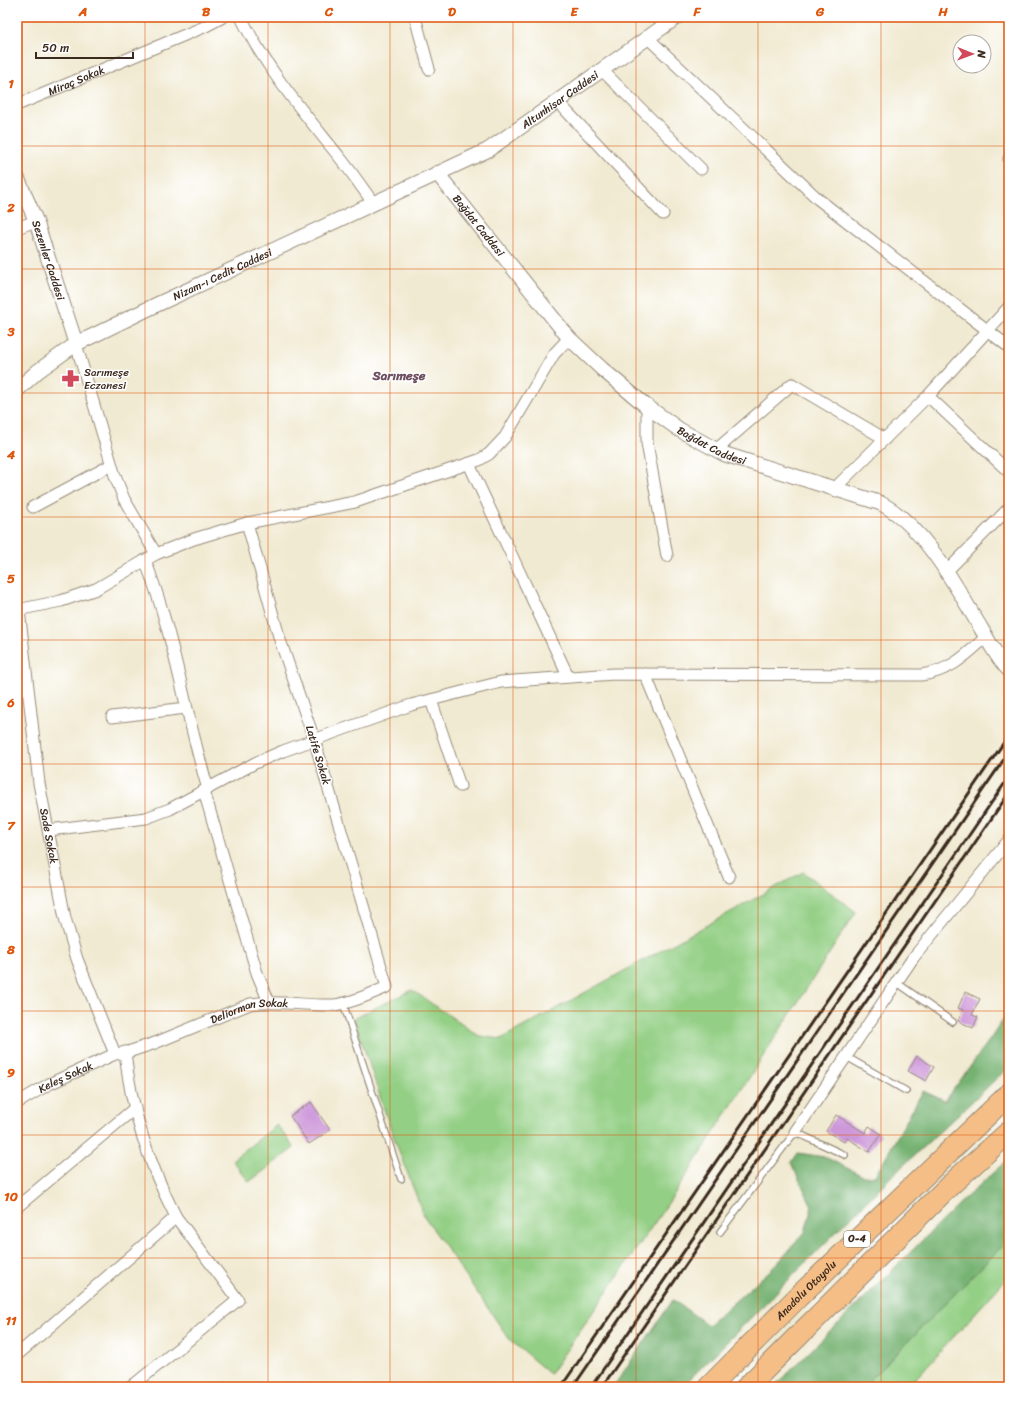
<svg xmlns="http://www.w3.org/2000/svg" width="1026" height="1404" font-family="Sriracha,sans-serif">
  <rect width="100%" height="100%" fill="#fff"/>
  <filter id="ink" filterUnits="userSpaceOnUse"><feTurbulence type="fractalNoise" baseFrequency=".025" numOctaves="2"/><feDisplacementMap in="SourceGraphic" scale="8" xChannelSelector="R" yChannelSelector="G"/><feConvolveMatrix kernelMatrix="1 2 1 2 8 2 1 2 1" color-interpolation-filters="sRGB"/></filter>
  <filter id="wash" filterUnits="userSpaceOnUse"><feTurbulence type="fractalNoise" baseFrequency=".012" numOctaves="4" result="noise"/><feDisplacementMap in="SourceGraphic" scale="16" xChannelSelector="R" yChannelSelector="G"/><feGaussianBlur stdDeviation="0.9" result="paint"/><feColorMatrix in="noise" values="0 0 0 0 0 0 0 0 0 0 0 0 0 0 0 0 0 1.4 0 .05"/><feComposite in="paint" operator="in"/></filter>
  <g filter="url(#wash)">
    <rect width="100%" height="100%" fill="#f1ead2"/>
    <!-- green -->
    <path fill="#93cf84" stroke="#677c51" d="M 803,872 L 856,912 L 671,1199 L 550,1374 L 510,1340 L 424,1216 L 391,1130 L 354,1018 L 412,990 L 479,1036 L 501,1039 Z
      M 277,1125 L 294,1148 L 249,1182 L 232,1160 Z
      M 1009,1239 L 1009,1276 L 908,1387 L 863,1387 Z"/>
    <!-- forest -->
    <path fill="#76b272" stroke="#586e48" d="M 1009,1010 L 1009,1067 L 890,1178 L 682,1387 L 613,1387 L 673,1300 L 708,1325 L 775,1266 L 805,1232 L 812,1206 L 791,1163 L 798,1153 L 825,1157 L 863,1176 L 875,1176 L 923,1091 L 945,1101 L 991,1038 Z
      M 1009,1158 L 1009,1239 L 863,1387 L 774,1387 L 958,1205 Z"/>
    <g id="blocks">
      <!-- building -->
      <path fill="#cd98da" d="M 965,992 L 980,999 L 972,1015 L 978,1017 L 973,1028 L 958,1021 L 963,1010 L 958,1008 Z
        M 917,1056 L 934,1067 L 926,1081 L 908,1071 Z
        M 311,1102 L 330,1130 L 309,1144 L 290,1116 Z
        M 836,1115 L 865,1133 L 869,1126 L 881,1134 L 869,1152 L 847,1138 L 844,1142 L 826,1131 Z"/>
    </g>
  </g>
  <g filter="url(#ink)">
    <use href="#blocks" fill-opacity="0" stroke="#968a78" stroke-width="1"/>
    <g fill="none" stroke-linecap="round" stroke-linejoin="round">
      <defs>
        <path id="service" d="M 896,982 L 953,1022
          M 343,1003 L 401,1179
          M 847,1057 L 906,1091
          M 720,1232 L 795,1132 L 845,1155"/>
        <g id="minor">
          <path d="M 241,17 C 267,71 305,114 341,159 C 353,174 363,189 374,204"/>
          <path d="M 415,17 L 429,69"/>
          <path d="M 648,38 L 818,199 L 1009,347"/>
          <path d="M 602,70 L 701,169"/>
          <path d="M 558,102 L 663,214"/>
          <path id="s1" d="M 17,105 L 204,27 L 223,17"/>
          <path d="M 1009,159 L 1009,160"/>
          <path d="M 17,228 L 36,221"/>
          <path d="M 76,344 L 115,476 L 124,499 L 156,554"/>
          <path d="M 928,396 L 1009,472"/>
          <path d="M 647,406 L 647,443 L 667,556"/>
          <path d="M 716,450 L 792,384 L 885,439"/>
          <path d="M 469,464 L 568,676"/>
          <path d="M 835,488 L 928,396 L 1009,307"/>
          <path d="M 33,507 L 111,465"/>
          <path d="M 145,560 C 174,634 185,713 208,789"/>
          <path d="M 946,572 L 1009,508"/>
          <path d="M 17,610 L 61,601 L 96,589 L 156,554 L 194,539 L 247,523 L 355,502 L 479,460 L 489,454 L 505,437 L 554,354 L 569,338"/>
          <path id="s2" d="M 19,610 L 39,783 L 65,918 L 77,959 L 115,1054"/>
          <path d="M 645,674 L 729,877"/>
          <path d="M 431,700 L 460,786"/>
          <path d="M 112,717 L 186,708"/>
          <path d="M 204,791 L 257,973 L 269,1002"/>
          <path d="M 49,830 L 146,818 L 170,809 L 255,763 L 283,751 L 411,705 L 501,682 L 614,674 L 921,675 C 951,671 965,656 986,637"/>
          <path d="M 125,1052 C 131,1111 149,1165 176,1217"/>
          <path id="s3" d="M 17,1103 L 49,1084 L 115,1054 L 128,1052 L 155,1043 L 250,1004 C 278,1000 306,1006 334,1005 C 352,1003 370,994 387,987 L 314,739 L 280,640 L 247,523"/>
          <path d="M 795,1132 L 913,958 L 1009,840"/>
          <path d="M 17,1207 L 135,1108"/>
          <path d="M 17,1355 L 176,1217 L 238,1300 L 131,1387"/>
        </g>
        <g id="tertiary">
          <path id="s4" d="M 437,173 L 569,338 L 602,369 L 645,405 L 680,430 L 724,454 L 880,503 C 925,526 956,587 982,630 C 990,643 997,659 1009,670"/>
          <path id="s5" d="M 17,177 L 36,221 L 76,344"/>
          <path id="s6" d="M 17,390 L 38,371 L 76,344 L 158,304 L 488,150 L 677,17"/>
        </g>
        <g id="motorway">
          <path id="s7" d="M 709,1387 L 798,1297 L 1009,1094"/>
          <path d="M 747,1387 L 948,1187 L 1009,1132"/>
        </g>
      </defs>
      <!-- service casing -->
      <use href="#service" stroke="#968a78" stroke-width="8"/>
      <!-- minor casing -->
      <use href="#minor" stroke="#968a78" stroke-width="13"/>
      <!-- tertiary casing -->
      <use href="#tertiary" stroke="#968a78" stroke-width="16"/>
      <!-- motorway casing -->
      <use href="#motorway" stroke="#968a78" stroke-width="23"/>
      <!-- service -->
      <use href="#service" stroke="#fff" stroke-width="5.5"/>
      <!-- minor -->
      <use href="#minor" stroke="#fff" stroke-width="11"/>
      <!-- tertiary -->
      <use href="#tertiary" stroke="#fff" stroke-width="14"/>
      <!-- motorway -->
      <use href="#motorway" stroke="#f5be86" stroke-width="21"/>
      <!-- rail -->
      <path stroke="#3b2a1e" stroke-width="3" d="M 561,1387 L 1009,735
        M 573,1387 L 1009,752
        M 591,1387 L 1009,777
        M 602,1387 L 1009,793"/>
    </g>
  </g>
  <!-- grid -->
  <path fill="none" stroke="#df570d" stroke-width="1" stroke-opacity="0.55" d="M 145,17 L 145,1387M 268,17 L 268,1387M 390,17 L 390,1387M 513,17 L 513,1387M 636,17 L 636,1387M 758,17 L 758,1387M 881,17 L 881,1387M 17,146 L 1009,146M 17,269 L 1009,269M 17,393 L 1009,393M 17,517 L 1009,517M 17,640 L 1009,640M 17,764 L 1009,764M 17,887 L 1009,887M 17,1011 L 1009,1011M 17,1135 L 1009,1135M 17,1258 L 1009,1258"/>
  <!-- icons -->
  <defs>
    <symbol id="pharmacy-bare" viewBox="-9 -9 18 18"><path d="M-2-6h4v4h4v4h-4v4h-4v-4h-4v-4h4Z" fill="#d1495b" stroke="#fff" stroke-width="2.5" paint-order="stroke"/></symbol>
  </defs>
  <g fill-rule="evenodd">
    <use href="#pharmacy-bare" x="58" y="366" width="25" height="25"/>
  </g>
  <g text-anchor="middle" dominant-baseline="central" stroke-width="3" stroke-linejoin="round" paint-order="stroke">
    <!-- shield labels -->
    <rect fill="#fff" stroke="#766a62" stroke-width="1" x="844" y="1231" width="26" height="16" rx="3"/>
    <g font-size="10" font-weight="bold" fill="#3b2a1e">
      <text x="857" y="1239">O-4</text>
    </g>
    <!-- street labels -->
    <g font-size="11" fill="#3b2a1e" stroke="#fff">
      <text stroke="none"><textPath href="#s1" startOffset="64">Miraç Sokak</textPath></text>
      <text stroke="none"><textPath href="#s6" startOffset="618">Altunhisar Caddesi</textPath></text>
      <text stroke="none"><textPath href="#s4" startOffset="67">Bağdat Caddesi</textPath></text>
      <text stroke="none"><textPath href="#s5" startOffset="89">Sezenler Caddesi</textPath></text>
      <text stroke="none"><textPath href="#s6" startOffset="237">Nizam-ı Cedit Caddesi</textPath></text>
      <text stroke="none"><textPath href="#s4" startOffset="391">Bağdat Caddesi</textPath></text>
      <text transform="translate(318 755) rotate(73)">Latife Sokak</text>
      <text stroke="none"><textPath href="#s2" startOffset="228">Sade Sokak</textPath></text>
      <text stroke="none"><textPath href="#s3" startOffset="252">Deliorman Sokak</textPath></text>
      <text stroke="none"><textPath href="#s3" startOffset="55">Keleş Sokak</textPath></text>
      <text stroke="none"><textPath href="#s7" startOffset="137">Anadolu Otoyolu</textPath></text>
    </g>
    <!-- poi labels -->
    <g font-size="11" fill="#3b2a1e" stroke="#fff" text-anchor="start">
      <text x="84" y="372">Sarımeşe<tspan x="84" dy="13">Eczanesi</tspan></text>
    </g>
    <!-- quarter labels -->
    <g font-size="13" font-weight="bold" fill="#6e5060" stroke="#fff">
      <text x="399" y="375">Sarımeşe</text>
    </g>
  </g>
  <!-- margin -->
  <rect width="1026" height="1404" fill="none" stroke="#fff" stroke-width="44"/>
  <!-- north arrow -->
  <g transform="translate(972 54) rotate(91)"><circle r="19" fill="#ffffff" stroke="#b1aaa5"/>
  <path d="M0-3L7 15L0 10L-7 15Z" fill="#d1495b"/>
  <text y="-6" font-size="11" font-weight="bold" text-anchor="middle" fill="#3b2a1e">N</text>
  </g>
  <!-- scale -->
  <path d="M36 52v6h97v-6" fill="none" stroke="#3b2a1e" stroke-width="2"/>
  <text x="42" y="52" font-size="12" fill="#3b2a1e" stroke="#ffffff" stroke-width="3" paint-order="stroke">50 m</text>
  <rect x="22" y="22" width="982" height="1360" fill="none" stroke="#df570d" stroke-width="1.5"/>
  <g font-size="13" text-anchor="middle" font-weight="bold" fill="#df570d">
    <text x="83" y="16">A</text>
    <text x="206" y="16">B</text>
    <text x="329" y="16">C</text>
    <text x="452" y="16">D</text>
    <text x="574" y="16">E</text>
    <text x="697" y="16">F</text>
    <text x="820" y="16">G</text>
    <text x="943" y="16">H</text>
    <text x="11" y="88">1</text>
    <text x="11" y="212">2</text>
    <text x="11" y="336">3</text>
    <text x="11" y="459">4</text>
    <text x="11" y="583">5</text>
    <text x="11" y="707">6</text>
    <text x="11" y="830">7</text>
    <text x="11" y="954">8</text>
    <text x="11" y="1077">9</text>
    <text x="11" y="1201">10</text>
    <text x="11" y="1325">11</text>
  </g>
</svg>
